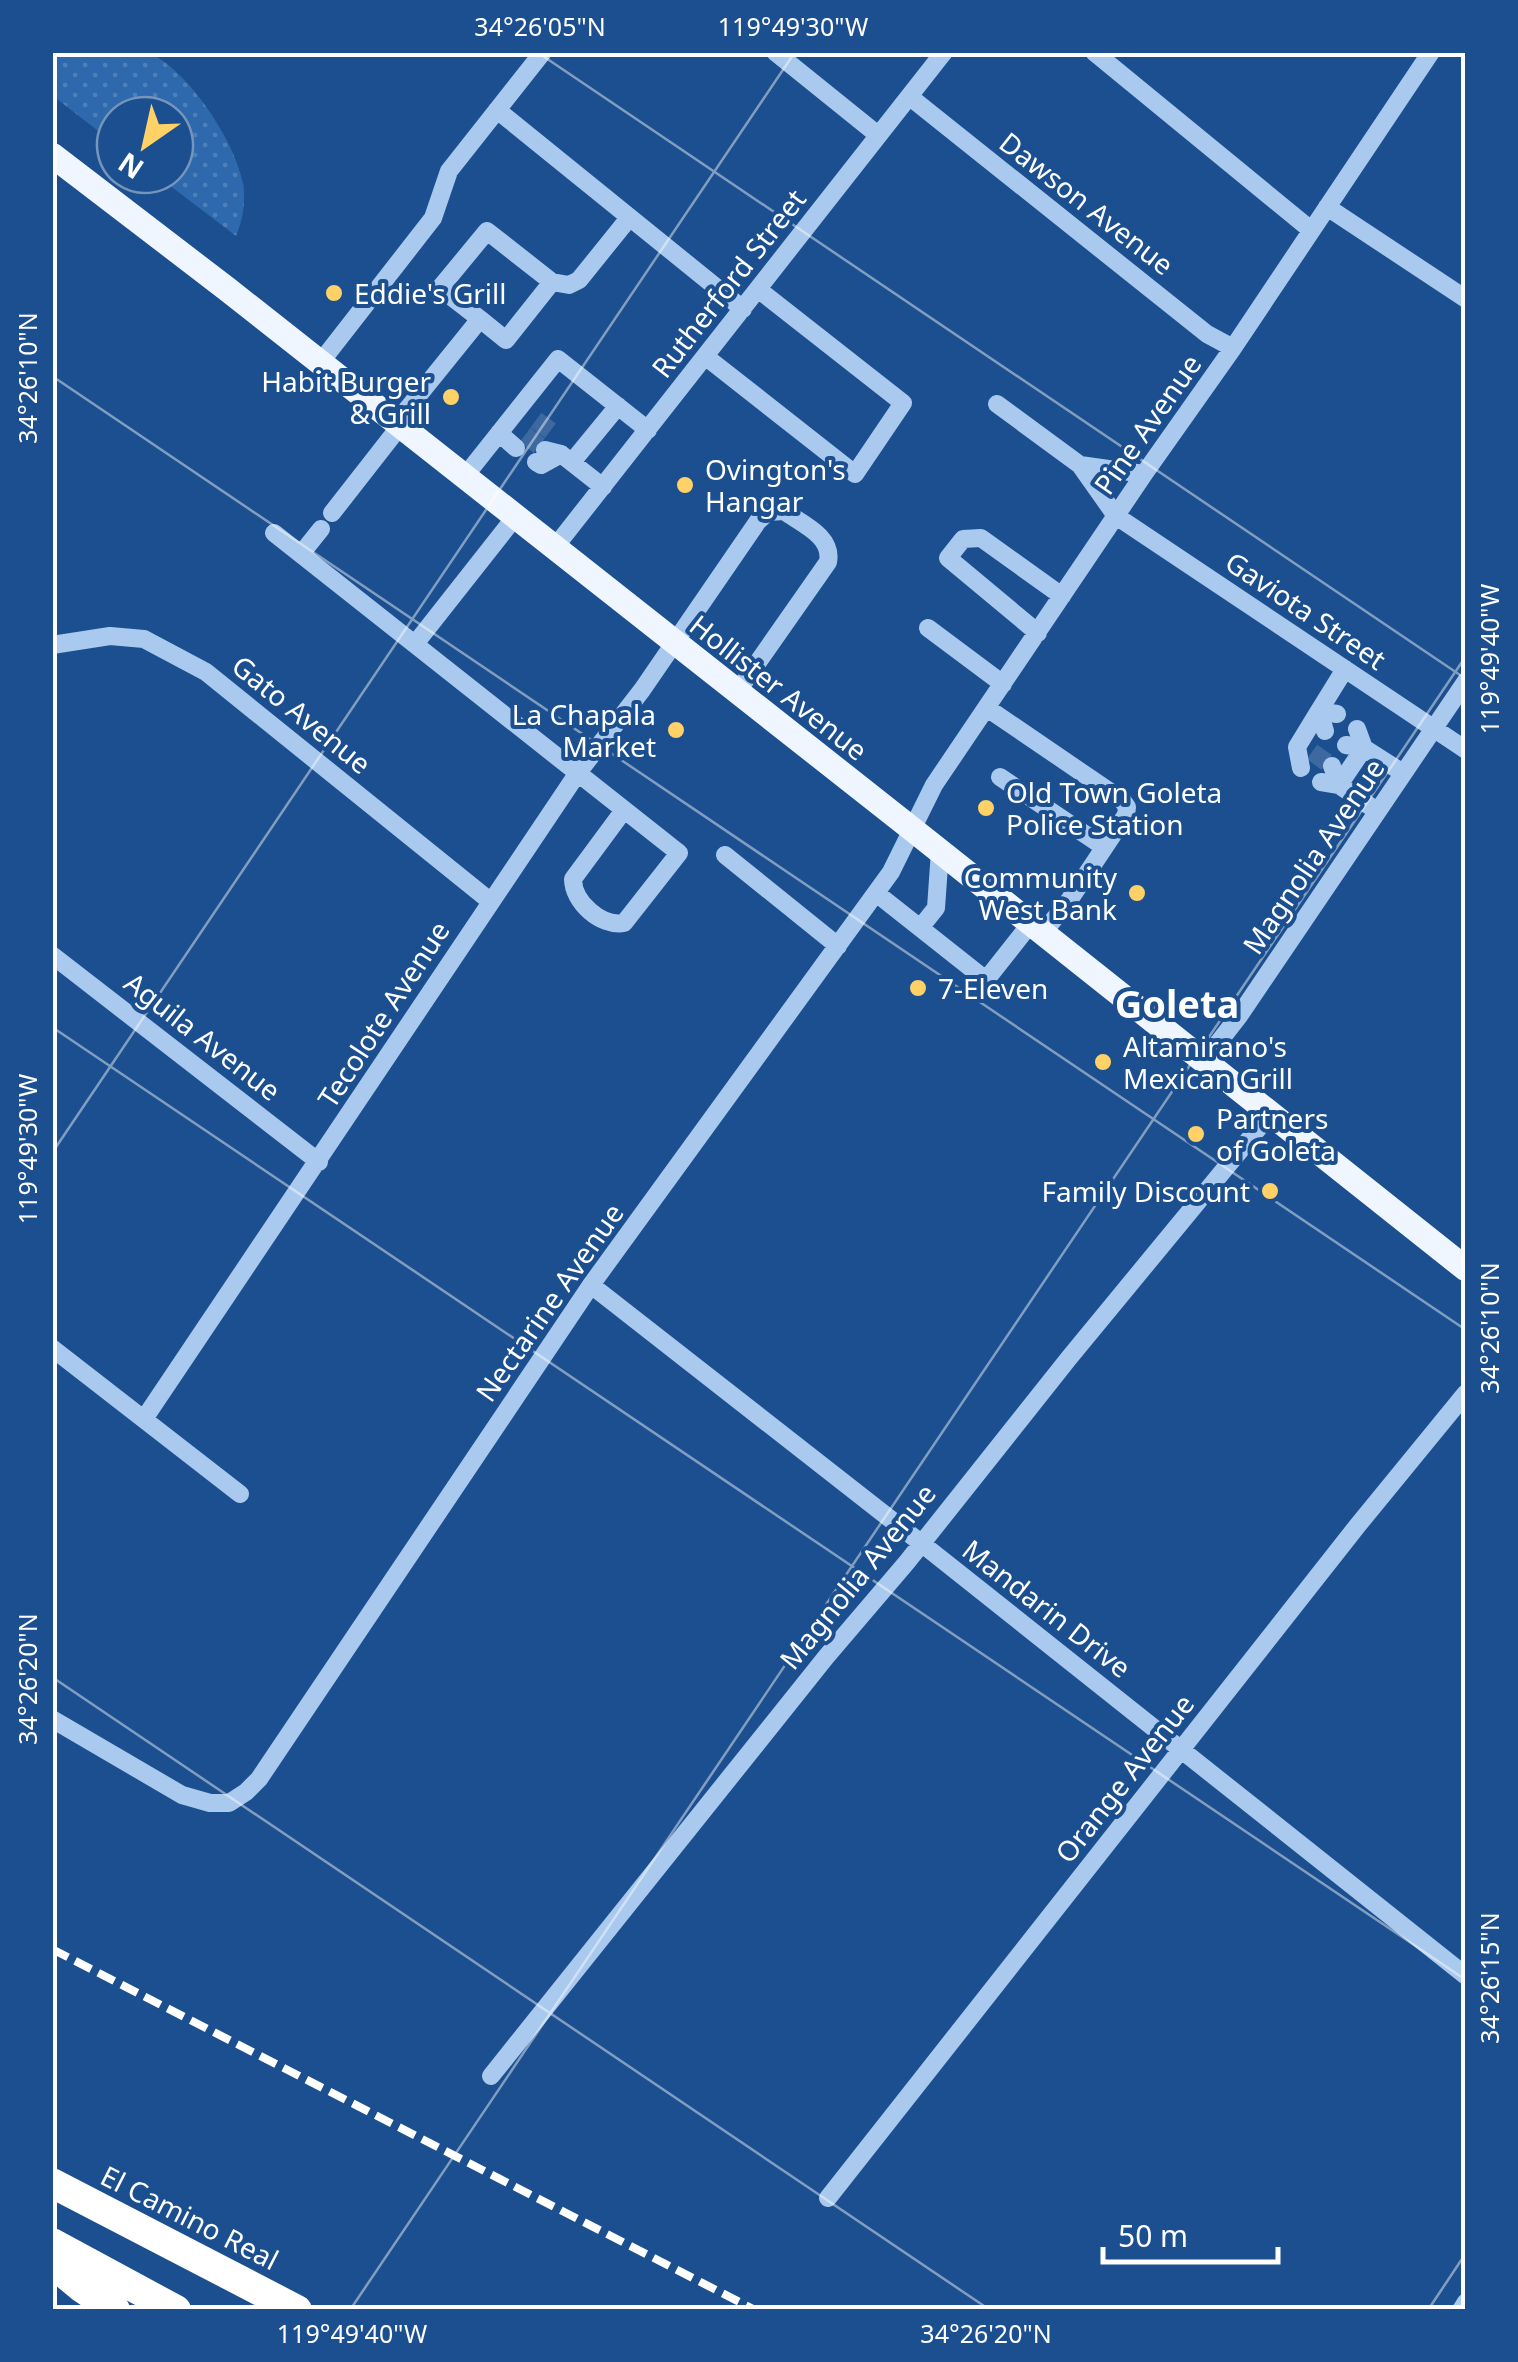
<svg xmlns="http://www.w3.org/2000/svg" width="1518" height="2362" font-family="'Noto Sans',sans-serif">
  <defs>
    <pattern id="grass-dots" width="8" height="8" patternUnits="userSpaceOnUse" patternTransform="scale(2.5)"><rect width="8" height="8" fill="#2e69ad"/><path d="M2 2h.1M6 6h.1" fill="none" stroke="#4d80b9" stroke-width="1.8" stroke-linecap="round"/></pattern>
  </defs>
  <rect width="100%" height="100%" fill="#1b4f8f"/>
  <!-- grass -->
  <path fill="url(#grass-dots)" d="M 52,53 C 69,52 141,49 152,54 C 191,75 234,140 243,183 C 246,201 243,220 236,236 L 156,175 L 175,175 L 175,115 L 115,115 L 115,144 L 53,96 Z"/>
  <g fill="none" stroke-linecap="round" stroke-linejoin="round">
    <!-- minor-tunnel -->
    <path stroke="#3d69a0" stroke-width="18" stroke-dasharray="18 9" stroke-linecap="butt" d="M 536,420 L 556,435
      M 525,435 L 545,450
      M 1312,752 L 1332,766"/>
    <!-- minor -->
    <path stroke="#a9c9ee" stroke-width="18" d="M 775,52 L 878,135
      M 1094,52 L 1311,230
      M 910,97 L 1207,334 L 1233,348
      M 497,110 L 743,309
      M 1327,207 L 1466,299
      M 552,282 L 569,285 L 579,280 L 629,218
      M 706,357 L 855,474 L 903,403 L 759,290
      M 320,363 L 433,218 L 449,171 L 543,52
      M 997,404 L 1080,465
      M 396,423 L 480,319 L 440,288 L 487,231 L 552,282 L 506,340 L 480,319
      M 499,433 L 516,448
      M 545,450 L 561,454 L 603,487
      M 536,462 L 541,465 L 561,454
      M 572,462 L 618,406
      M 1144,474 L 1080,465 L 1116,516 L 1466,750
      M 465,476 L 558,359 L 648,430
      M 332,513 L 400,426
      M 274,533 L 679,853 L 624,923 C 601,927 573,902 573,879 L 624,810
      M 555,547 L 944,52
      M 301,554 L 321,529
      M 928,628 L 1003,684
      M 1038,633 L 948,558 L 963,539 L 981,538 L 1062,596
      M 415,644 L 515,517
      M 52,645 L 110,636 L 144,639 L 206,672 L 490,901
      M 987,708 L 1122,800 L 1127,807 L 1126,815 L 1070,899 L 1043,933
      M 1357,729 L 1364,748 L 1339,785 L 1377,811
      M 1325,731 L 1319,711 L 1345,669
      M 1346,745 L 1364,748 L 1403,773
      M 1301,768 L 1297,747 L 1319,711 L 1337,714
      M 1000,777 L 1104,847
      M 1321,782 L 1339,785 L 1332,766
      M 725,855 L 838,946
      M 876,893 L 986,980 L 1031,923
      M 920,928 L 936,908 L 940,851
      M 52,955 L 319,1162
      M 1204,1061 L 1239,1016 L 1466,681
      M 591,1285 L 921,1543 L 1466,1976
      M 52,1348 L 240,1494
      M 144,1419 L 577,774 L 642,690 L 758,521 L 768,512 L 784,511 C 802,524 833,536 828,562 L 737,692
      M 52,1719 L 182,1795 L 210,1803 L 229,1803 L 246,1792 L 259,1779 L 591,1285 L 891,872 L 934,785 L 1144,474 L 1233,348 L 1431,52
      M 491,2076 L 826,1657 L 907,1562 L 1069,1358 L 1270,1114
      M 828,2198 L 1358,1525 L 1466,1393
      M 1461,2310 L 1466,2302"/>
    <!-- major -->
    <path stroke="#f0f6ff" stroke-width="25" d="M 52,155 L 227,289 L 912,829 L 1466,1269"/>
    <!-- highway -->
    <path stroke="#fff" stroke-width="30" d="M 52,2183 L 297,2310
      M 52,2243 L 176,2310
      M 52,2263 L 81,2287 L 115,2310"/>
    <!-- rail -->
    <path stroke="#fff" stroke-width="8" stroke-dasharray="18 8" stroke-linecap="butt" d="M 52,1949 L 755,2310"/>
  </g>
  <!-- ticks -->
  <path fill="none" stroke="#fff" stroke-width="2.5" stroke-opacity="0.45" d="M 537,52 L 1466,679M 52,376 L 1466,1330M 52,1027 L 1466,1980M 52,1153 L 795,52M 52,1677 L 990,2310M 350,2310 L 1466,656M 1428,2310 L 1466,2253"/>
  <!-- markers -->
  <g fill="#ffd166" stroke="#1b4f8f" stroke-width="4">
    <circle cx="334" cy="293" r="10"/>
    <circle cx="451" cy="397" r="10"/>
    <circle cx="685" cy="485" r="10"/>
    <circle cx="676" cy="730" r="10"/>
    <circle cx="986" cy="808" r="10"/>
    <circle cx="1137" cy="893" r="10"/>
    <circle cx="918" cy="988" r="10"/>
    <circle cx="1103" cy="1062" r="10"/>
    <circle cx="1196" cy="1134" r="10"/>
    <circle cx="1270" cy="1191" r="10"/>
  </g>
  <g text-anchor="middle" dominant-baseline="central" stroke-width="8" stroke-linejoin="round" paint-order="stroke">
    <!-- street labels -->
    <g font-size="28" fill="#fff" stroke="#1b4f8f">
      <text transform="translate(1087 203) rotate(38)">Dawson Avenue</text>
      <text transform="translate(728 283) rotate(-52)">Rutherford Street</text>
      <text transform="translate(1147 424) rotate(-55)">Pine Avenue</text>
      <text transform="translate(1306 610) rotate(34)">Gaviota Street</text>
      <text transform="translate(779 687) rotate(38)">Hollister Avenue</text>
      <text transform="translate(302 714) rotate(39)">Gato Avenue</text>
      <text transform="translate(1313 856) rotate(-56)">Magnolia Avenue</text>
      <text transform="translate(383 1014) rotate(-57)">Tecolote Avenue</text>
      <text transform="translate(203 1036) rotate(38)">Aguila Avenue</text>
      <text transform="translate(549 1302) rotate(-55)">Nectarine Avenue</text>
      <text transform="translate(857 1576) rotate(-51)">Magnolia Avenue</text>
      <text transform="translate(1047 1608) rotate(38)">Mandarin Drive</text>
      <text transform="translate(1124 1778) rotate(-52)">Orange Avenue</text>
      <text transform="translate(190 2217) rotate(27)">El Camino Real</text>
    </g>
    <!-- poi labels -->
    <g font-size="28" fill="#fff" stroke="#1b4f8f" text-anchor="start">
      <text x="354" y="293">Eddie's Grill</text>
      <text x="431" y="381" text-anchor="end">Habit Burger<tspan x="431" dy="32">&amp; Grill</tspan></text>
      <text x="705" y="469">Ovington's<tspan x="705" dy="32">Hangar</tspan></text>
      <text x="656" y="714" text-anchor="end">La Chapala<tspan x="656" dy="32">Market</tspan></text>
      <text x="1006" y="792">Old Town Goleta<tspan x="1006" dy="32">Police Station</tspan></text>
      <text x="1117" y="877" text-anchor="end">Community<tspan x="1117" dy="32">West Bank</tspan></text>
      <text x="938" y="988">7-Eleven</text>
      <text x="1123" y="1046">Altamirano's<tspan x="1123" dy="32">Mexican Grill</tspan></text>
      <text x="1216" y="1118">Partners<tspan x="1216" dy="32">of Goleta</tspan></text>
      <text x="1250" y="1191" text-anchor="end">Family Discount</text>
    </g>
    <!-- district labels -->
    <g font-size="38" font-weight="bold" fill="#fff" stroke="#1b4f8f">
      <text x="1177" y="1003">Goleta</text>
    </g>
  </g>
  <!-- border -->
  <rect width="1518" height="2362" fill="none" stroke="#1b4f8f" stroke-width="110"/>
  <!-- north arrow -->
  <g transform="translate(145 145) rotate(214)"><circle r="48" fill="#1b4f8f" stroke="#7695bc" stroke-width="2.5"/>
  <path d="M0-8L18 38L0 25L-18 38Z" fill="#ffd166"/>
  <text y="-15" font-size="28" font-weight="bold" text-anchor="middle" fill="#ffffff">N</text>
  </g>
  <!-- scale -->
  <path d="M1103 2247v15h175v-15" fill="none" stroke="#ffffff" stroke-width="5"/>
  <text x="1118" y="2247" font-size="30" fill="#ffffff" stroke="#1b4f8f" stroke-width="8" paint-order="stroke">50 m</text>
  <rect x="55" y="55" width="1408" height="2252" fill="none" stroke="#fff" stroke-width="4"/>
  <g font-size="25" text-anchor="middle" fill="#fff">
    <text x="540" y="36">34°26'05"N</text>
    <text x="793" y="36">119°49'30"W</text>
    <text transform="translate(28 378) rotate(-90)" y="9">34°26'10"N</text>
    <text transform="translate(1490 659) rotate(-90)" y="9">119°49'40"W</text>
    <text transform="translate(28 1149) rotate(-90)" y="9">119°49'30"W</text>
    <text transform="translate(1490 1328) rotate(-90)" y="9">34°26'10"N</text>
    <text transform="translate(28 1679) rotate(-90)" y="9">34°26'20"N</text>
    <text transform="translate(1490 1978) rotate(-90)" y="9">34°26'15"N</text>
    <text x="352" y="2343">119°49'40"W</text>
    <text x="986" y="2343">34°26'20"N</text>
  </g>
</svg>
